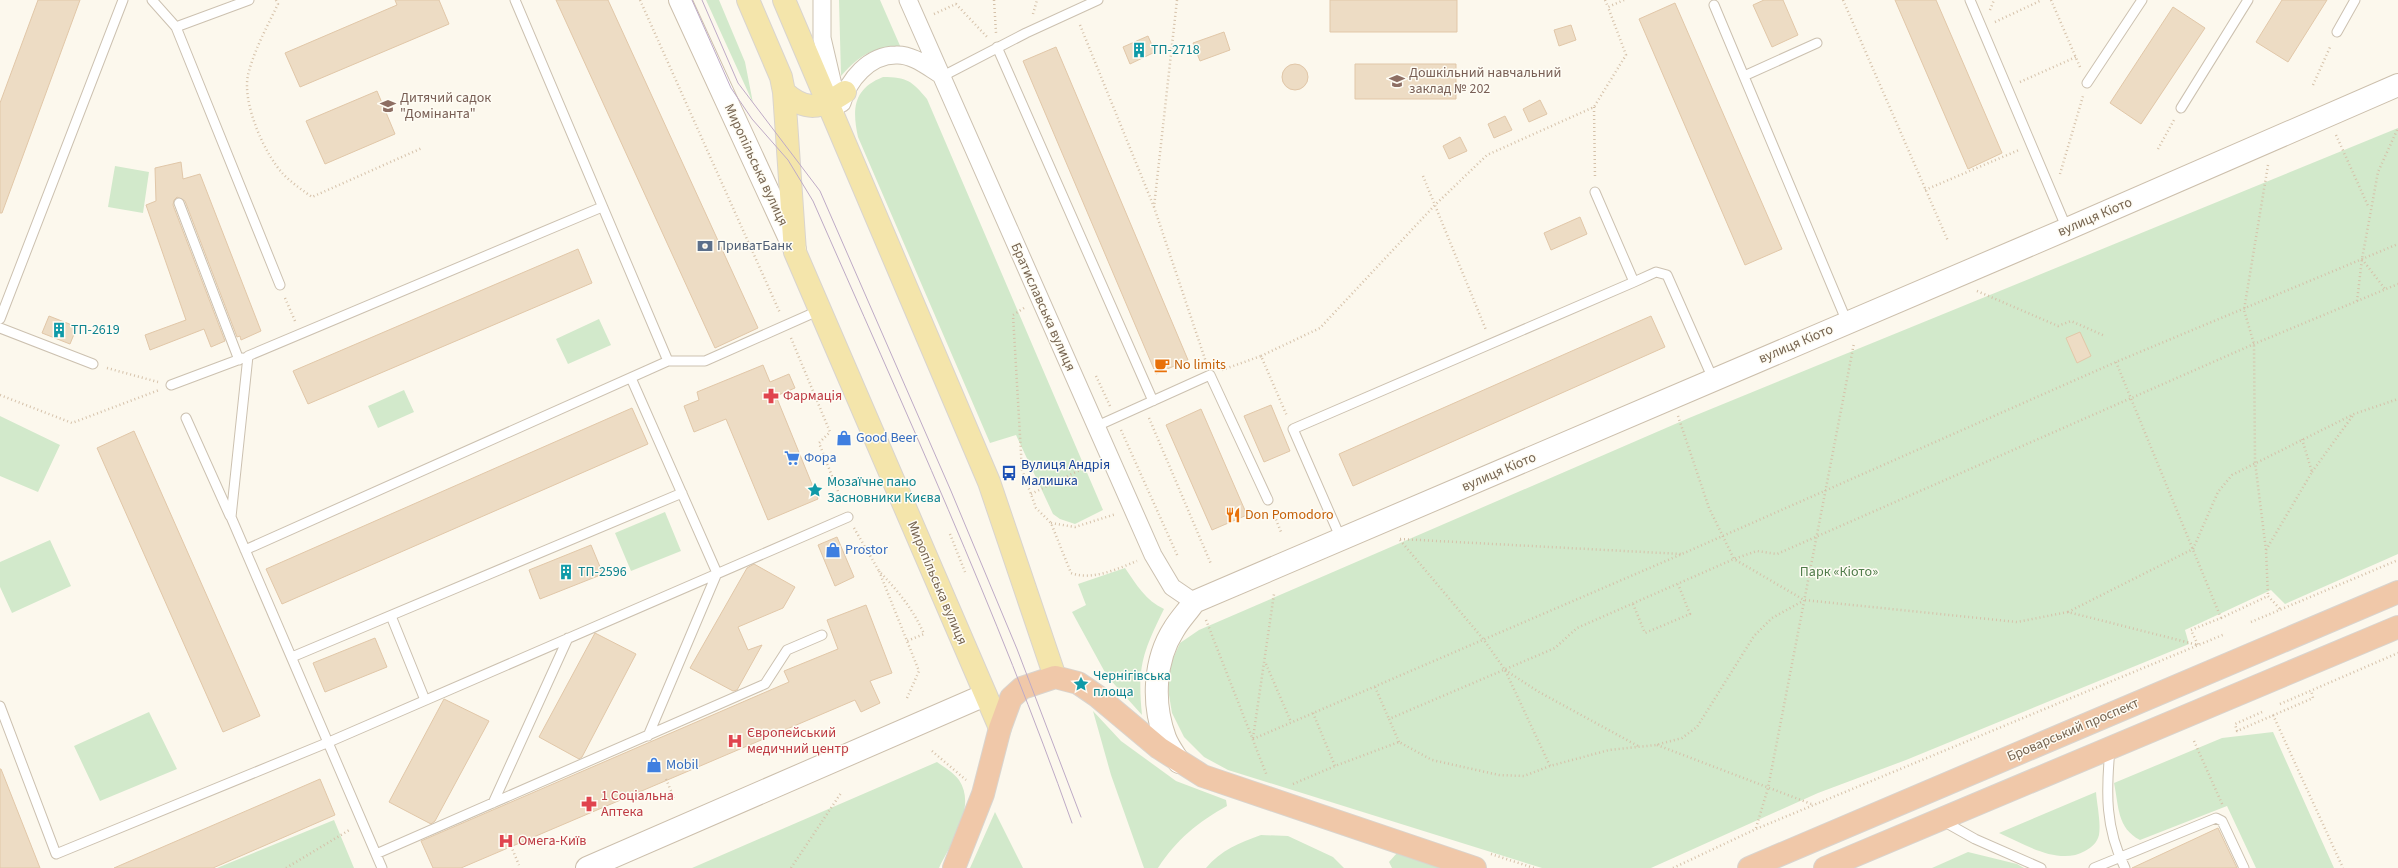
<svg xmlns="http://www.w3.org/2000/svg" width="2398" height="868" font-family="'Source Sans 3',sans-serif">
  <rect width="100%" height="100%" fill="#fcf8ed"/>
  <!-- green -->
  <path fill="#d2e9cb" d="M 706,0 L 719,0 L 745,62 L 753,103 Z
    M 839,0 L 880,0 L 901,48 C 894,51 887,49 879,50 C 863,52 851,65 841,76 Z
    M 883,77 C 907,77 912,81 927,99 L 1103,510 L 1075,524 L 1060,519 L 1053,514 L 1016,435 L 990,443 L 858,137 C 852,109 853,89 883,77 Z
    M 2398,128 L 2398,554 L 2285,604 L 2271,590 L 2185,630 L 2189,644 L 1906,760 L 1818,793 L 1651,868 L 1542,868 L 1228,770 L 1204,757 L 1184,737 L 1172,713 L 1168,689 L 1171,663 L 1180,643 L 1199,630 L 1689,418 Z
    M 115,166 L 149,172 L 143,213 L 108,207 Z
    M 599,319 L 611,345 L 568,364 L 556,339 Z
    M 404,390 L 414,412 L 378,428 L 368,406 Z
    M 0,416 L 60,445 L 38,492 L 0,476 Z
    M 665,512 L 681,551 L 631,571 L 615,533 Z
    M 50,540 L 71,586 L 12,613 L 0,587 L 0,562 Z
    M 1125,568 C 1136,584 1146,601 1164,609 C 1143,652 1137,666 1142,715 L 1107,676 L 1072,612 L 1086,605 L 1078,584 Z
    M 1093,711 L 1121,741 L 1176,781 L 1226,800 L 1227,806 C 1198,822 1176,840 1158,868 L 1144,868 L 1111,775 Z
    M 149,712 L 177,769 L 100,801 L 74,746 Z
    M 2273,732 L 2334,868 L 2256,868 L 2227,806 L 2140,840 C 2117,828 2119,807 2114,783 L 2222,738 Z
    M 937,762 C 944,767 954,773 959,780 C 977,807 951,843 939,868 L 692,868 Z
    M 2096,792 C 2097,805 2101,822 2099,835 C 2097,843 2092,847 2085,851 C 2059,866 2024,844 1999,833 Z
    M 995,812 L 1023,868 L 970,868 Z
    M 334,820 L 354,868 L 217,868 Z
    M 1261,835 L 1288,836 L 1333,857 L 1344,868 L 1206,868 C 1221,850 1239,843 1261,835 Z
    M 1968,852 L 2017,864 L 2024,868 L 1932,868 Z
    M 1397,853 L 1441,868 L 1392,868 L 1389,862 Z"/>
  <!-- building -->
  <path fill="#eddcc4" stroke="#e1c7a8" d="M 38,0 L 80,0 L 2,213 L 0,213 L 0,103 Z
    M 395,0 L 439,0 L 449,24 L 300,87 L 285,53 L 397,5 Z
    M 556,0 L 608,0 L 758,328 L 715,348 Z
    M 1330,0 L 1457,0 L 1457,32 L 1330,32 Z
    M 1764,0 L 1783,0 L 1798,35 L 1772,47 L 1753,5 Z
    M 1895,0 L 1936,0 L 2002,153 L 1968,169 Z
    M 2282,0 L 2327,0 L 2288,62 L 2256,42 Z
    M 1675,3 L 1782,249 L 1745,265 L 1639,19 Z
    M 2173,7 L 2205,28 L 2141,124 L 2110,103 Z
    M 1571,25 L 1576,40 L 1559,46 L 1554,30 Z
    M 1224,32 L 1230,50 L 1200,61 L 1193,43 Z
    M 1148,36 L 1155,52 L 1130,64 L 1123,47 Z
    M 1056,47 L 1188,360 L 1156,374 L 1023,61 Z
    M1282 77a13 13 0 1 1 26 0a13 13 0 1 1-26 0Z
    M 1355,64 L 1456,64 L 1456,99 L 1355,99 Z
    M 377,91 L 395,134 L 325,164 L 306,121 Z
    M 1540,100 L 1547,114 L 1529,122 L 1523,109 Z
    M 1505,116 L 1512,130 L 1494,138 L 1488,124 Z
    M 1460,137 L 1467,151 L 1449,159 L 1443,146 Z
    M 181,162 L 183,179 L 200,174 L 261,331 L 241,340 L 240,336 L 237,337 L 185,201 L 177,197 L 174,200 L 173,205 L 225,341 L 211,347 L 204,329 L 150,350 L 145,335 L 186,320 L 146,205 L 156,201 L 155,168 Z
    M 1580,217 L 1587,234 L 1551,250 L 1544,233 Z
    M 578,249 L 592,283 L 308,404 L 293,371 Z
    M 49,316 L 77,327 L 70,344 L 42,333 Z
    M 1651,316 L 1665,347 L 1353,486 L 1339,454 Z
    M 2080,332 L 2091,356 L 2077,363 L 2066,338 Z
    M 763,365 L 770,382 L 789,374 L 795,388 L 776,396 L 818,499 L 768,520 L 726,419 L 694,432 L 684,406 L 699,400 L 697,392 Z
    M 1271,405 L 1290,451 L 1264,462 L 1244,416 Z
    M 632,408 L 648,444 L 282,604 L 266,569 Z
    M 1201,409 L 1247,515 L 1212,530 L 1166,425 Z
    M 134,431 L 260,716 L 223,732 L 97,448 Z
    M 837,537 L 854,577 L 835,586 L 818,545 Z
    M 591,545 L 603,574 L 540,599 L 529,570 Z
    M 754,564 L 795,587 L 783,608 L 738,627 L 748,650 L 762,645 L 737,690 L 733,691 L 690,668 L 747,568 Z
    M 866,605 L 892,673 L 870,681 L 880,703 L 861,712 L 855,700 L 461,868 L 433,868 L 421,841 L 789,682 L 784,671 L 838,649 L 827,620 Z
    M 595,633 L 636,654 L 582,757 L 579,759 L 539,737 Z
    M 375,638 L 387,667 L 325,692 L 313,663 Z
    M 444,699 L 489,721 L 435,821 L 431,824 L 389,802 Z
    M 0,769 L 1,769 L 40,868 L 0,868 Z
    M 320,779 L 335,815 L 213,868 L 114,868 Z
    M 2218,828 L 2237,868 L 2132,868 Z"/>
  <g fill="none" stroke-linecap="round" stroke-linejoin="round">
    <defs>
      <path id="lane" d="M 152,0 L 176,27 L 249,0
        M 515,0 L 668,361
        M 1970,0 L 2067,229
        M 1714,5 L 1847,322
        M 176,27 L 280,285
        M 2337,32 L 2355,0
        M 997,47 L 1153,401
        M 943,76 L 1026,33 L 1098,0
        M 1744,76 L 1817,43
        M 2087,83 L 2142,0
        M 2181,108 L 2248,0
        M 1595,192 L 1634,282
        M 179,203 L 239,360
        M 0,319 L 123,0
        M 0,328 L 93,364
        M 631,378 L 717,573 L 648,736
        M 171,385 L 243,358
        M 186,418 L 230,516
        M 1097,426 L 1210,375 L 1268,500
        M 1341,539 L 1293,429 L 1634,282 L 1656,272 L 1667,275 L 1713,379
        M 245,550 L 668,361 L 705,361 L 820,310
        M 391,616 L 425,700
        M 292,657 L 682,493
        M 0,706 L 56,854 L 329,742 L 848,517
        M 2110,749 C 2106,792 2105,828 2125,868
        M 493,803 L 568,638
        M 1943,821 L 1975,839 L 2041,868
        M 376,854 L 765,684 L 787,650 L 822,635
        M 382,868 L 231,517 L 248,356 L 602,207
        M 2094,868 L 2216,818 L 2222,821 L 2244,868"/>
      <path id="street" d="M 822,0 L 822,38 L 836,98 L 836,109
        M 908,0 L 1153,555 L 1172,587 L 1194,602
        M 842,103 C 848,80 869,55 896,55 C 913,54 929,68 943,76"/>
      <path id="secondary" d="M 680,0 L 795,250
        M 1179,762 C 1174,754 1168,746 1165,738 C 1152,703 1154,660 1174,629 C 1180,619 1188,611 1194,602 L 2067,229 L 2398,85
        M 587,868 L 985,695"/>
      <path id="primary" d="M 748,0 L 781,77 L 784,92 L 795,252 L 1000,728
        M 784,0 L 989,482 L 1055,677
        M 784,92 C 807,113 821,108 845,92"/>
      <path id="highway" d="M 954,868 L 983,794 L 1000,728 L 1011,698 L 1022,688 L 1055,677 L 1078,683 L 1097,696 L 1159,748 L 1203,776 L 1475,868
        M 1749,868 L 2398,592
        M 1825,868 L 2398,627"/>
    </defs>
    <!-- lane casing -->
    <use href="#lane" stroke="#ccc1b0" stroke-width="11"/>
    <!-- street casing -->
    <use href="#street" stroke="#ccc1b0" stroke-width="19"/>
    <!-- secondary casing -->
    <use href="#secondary" stroke="#ccbfac" stroke-width="24"/>
    <!-- primary casing -->
    <use href="#primary" stroke="#d9d4ce" stroke-width="24"/>
    <!-- highway casing -->
    <use href="#highway" stroke="#d9d4ce" stroke-width="24"/>
    <!-- path -->
    <path stroke="#d5c1a9" stroke-width="2.5" stroke-dasharray="1 3" stroke-linecap="butt" d="M 276,0 L 278,4 C 267,27 254,50 248,75 C 242,103 264,153 283,174 C 292,183 302,190 312,197 L 422,148
      M 640,0 L 780,313
      M 994,0 L 996,33
      M 1177,0 L 1154,207 L 1206,362
      M 1605,0 L 1608,7
      M 1843,0 L 1948,241
      M 2051,0 L 2080,67
      M 1990,10 L 1994,0
      M 934,14 L 956,4 L 988,38
      M 1033,14 L 1037,0
      M 1995,22 L 2042,0
      M 1080,25 L 1154,207
      M 2020,82 L 2076,57
      M 2313,85 L 2331,45
      M 1594,107 L 1595,179
      M 2336,135 L 2369,208
      M 2158,149 L 2174,120
      M 2268,165 L 2244,310 L 2254,344 L 2255,462 L 2266,550 L 2268,596
      M 2060,174 L 2083,96
      M 1423,176 L 1486,330
      M 1925,190 L 2019,150
      M 2362,259 L 2385,289
      M 1977,291 L 2058,326 L 2071,321 L 2105,336
      M 285,298 L 295,321
      M 2357,301 L 2362,259 L 2378,172 L 2398,128
      M 1024,308 L 1013,315 L 1022,470 L 1036,508 L 1051,523 L 1071,573 C 1092,581 1117,569 1137,561
      M 791,338 L 830,432 L 819,443 L 843,504
      M 1261,356 L 1320,328 L 1435,205 L 1487,155 L 1594,107 L 1626,55 L 1608,7 L 1624,0
      M 2116,362 L 2221,618 L 2191,630 L 2198,645
      M 107,368 L 158,382
      M 1222,370 L 1261,356 L 1287,416
      M 1096,376 L 1110,406
      M 0,395 L 72,423 L 159,390
      M 1678,416 L 1709,508 L 1734,559 L 1804,600 L 2017,622 L 2068,612 L 2198,645
      M 1149,418 L 1211,564
      M 1121,430 L 1178,557
      M 2312,472 L 2354,414
      M 1031,494 L 1088,466
      M 1273,512 L 1281,532
      M 1051,523 L 1075,527 L 1116,514
      M 854,528 L 879,571
      M 950,534 L 965,572
      M 1400,539 L 1681,554
      M 1400,540 L 1484,640 L 1505,670 L 1550,766
      M 2266,550 L 2312,472 L 2302,439
      M 1633,604 L 1645,633 L 1690,614 L 1678,584
      M 2068,612 L 2193,549 L 2218,492 L 2232,475 L 2354,414 L 2398,399
      M 2221,618 L 2268,596 L 2280,609
      M 1206,620 L 1267,776
      M 2251,622 L 2398,560
      M 1266,664 L 1291,722
      M 1505,670 L 1539,692 L 1638,746
      M 1375,687 L 1389,719
      M 907,698 L 919,671 L 879,571 C 898,591 913,609 924,634 L 907,641
      M 2280,704 L 2398,653
      M 2262,712 L 2235,724 L 2237,731 L 2313,698 L 2311,690
      M 1313,713 L 1335,766
      M 2273,715 L 2343,868
      M 1253,738 L 1274,594
      M 1253,739 L 1682,554 L 2116,362 L 2398,244
      M 2194,741 L 2223,806
      M 1399,742 L 1389,719 L 1555,648 L 1577,628 L 1734,559 L 1757,551 L 1777,554 L 2254,344 L 2398,284
      M 1657,745 L 1814,805
      M 932,751 L 966,780
      M 666,779 L 674,798
      M 1293,784 L 1335,766 L 1399,742 L 1432,760 L 1499,775 L 1524,776 L 1550,766 L 1609,750 L 1656,745 L 1682,738 L 1697,727 L 1754,636 L 1772,618 L 1803,601
      M 1756,828 L 1768,788 L 1854,343
      M 511,846 L 519,865
      M 1491,854 L 1534,868
      M 286,868 L 351,829
      M 791,868 L 841,793
      M 1673,868 L 1756,829 L 2225,634"/>
    <!-- lane -->
    <use href="#lane" stroke="#fff" stroke-width="9"/>
    <!-- street -->
    <use href="#street" stroke="#fff" stroke-width="17"/>
    <!-- secondary -->
    <use href="#secondary" stroke="#fff" stroke-width="22"/>
    <!-- primary -->
    <use href="#primary" stroke="#f4e5ab" stroke-width="22"/>
    <!-- highway -->
    <use href="#highway" stroke="#f0c8a9" stroke-width="22"/>
    <!-- tram -->
    <path stroke="#beaac6" stroke-width="1" d="M 692,0 L 731,88 L 752,119 L 788,160 L 813,201 C 903,406 997,611 1072,823
      M 702,0 L 738,83 L 820,191 L 951,491 L 1017,649 L 1081,817"/>
  </g>
  <!-- icons -->
  <defs>
    <symbol id="building-bare" viewBox="-9 -9 18 18"><path d="M-4-6H4V6H1V3H-1V6H-4ZM-2.5-4.3h1.7v1.8h-1.7ZM.8-4.3h1.7v1.8H.8ZM-2.5-1h1.7V.8h-1.7ZM.8-1h1.7V.8H.8Z" fill="#0f9aa8" stroke="#fefcf4" stroke-width="2.5" paint-order="stroke"/></symbol>
    <symbol id="school-bare" viewBox="-9 -9 18 18"><path d="M0-5L7-2L0 1L-7-2ZM-4 1L0 2.5L4 1V4Q0 6-4 4Z" fill="#8d6e63" stroke="#fefcf4" stroke-width="2.5" paint-order="stroke"/></symbol>
    <symbol id="bank-bare" viewBox="-9 -9 18 18"><path d="M-6-4H6V4H-6ZM0-2.3a2.3 2.3 0 1 0 0 4.6a2.3 2.3 0 1 0 0-4.6Z" fill="#5c6f8a" stroke="#fefcf4" stroke-width="2.5" paint-order="stroke"/></symbol>
    <symbol id="cafe-bare" viewBox="-9 -9 18 18"><path d="M-5.5-4.5H6V0H3Q3 3.5 0 3.5H-2.5Q-5.5 3.5-5.5 0ZM3-3.2v2h1.7v-2ZM-6 4.5H4V6H-6Z" fill="#e8710a" stroke="#fefcf4" stroke-width="2.5" paint-order="stroke"/></symbol>
    <symbol id="pharmacy-bare" viewBox="-9 -9 18 18"><path d="M-2-6h4v4h4v4h-4v4h-4v-4h-4v-4h4Z" fill="#e0444e" stroke="#fefcf4" stroke-width="2.5" paint-order="stroke"/></symbol>
    <symbol id="shop-bare" viewBox="-9 -9 18 18"><path d="M-5-2.5h2.3a2.7 3.5 0 0 1 5.4 0H5L5.5 6h-11ZM-1.5-2.5h3a1.5 2.3 0 0 0-3 0Z" fill="#3f7fe0" stroke="#fefcf4" stroke-width="2.5" paint-order="stroke"/></symbol>
    <symbol id="supermarket-bare" viewBox="-9 -9 18 18"><path d="M-6-5.5h2.5l.6 2H6L4.5 2H-2.5L-4.4-4H-6ZM-1.5 3.2a1.3 1.3 0 1 0 .1 0ZM3 3.2a1.3 1.3 0 1 0 .1 0Z" fill="#3f7fe0" stroke="#fefcf4" stroke-width="2.5" paint-order="stroke"/></symbol>
    <symbol id="bus-bare" viewBox="-9 -9 18 18"><path d="M-5-6H5V4H4V6H2V4H-2V6H-4V4H-5ZM-3.5-4V0h7V-4ZM-3.5 1.2v1.5H-2V1.2ZM2 1.2v1.5H3.5V1.2Z" fill="#1a4fb4" stroke="#fefcf4" stroke-width="2.5" paint-order="stroke"/></symbol>
    <symbol id="sight-bare" viewBox="-9 -9 18 18"><path d="M0-6L1.8-2.2L6-1.7L2.9 1.2L3.7 5.4L0 3.3L-3.7 5.4L-2.9 1.2L-6-1.7L-1.8-2.2Z" fill="#0f9aa8" stroke="#fefcf4" stroke-width="2.5" paint-order="stroke"/></symbol>
    <symbol id="restaurant-bare" viewBox="-9 -9 18 18"><path d="M-5-6h1v4h1v-4h1v4h1v-4h1v5L-1.5 .5V6h-2V.5L-5-1ZM5-6V6H3V1.5H1.5Q1.5-4 5-6Z" fill="#e8710a" stroke="#fefcf4" stroke-width="2.5" paint-order="stroke"/></symbol>
    <symbol id="hospital-bare" viewBox="-9 -9 18 18"><path d="M-5-5h3v3.5h4V-5h3V5h-3V1.5h-4V5h-3Z" fill="#e0444e" stroke="#fefcf4" stroke-width="2.5" paint-order="stroke"/></symbol>
  </defs>
  <g fill-rule="evenodd">
    <use href="#building-bare" x="1128" y="39" width="22" height="22"/>
    <use href="#school-bare" x="1386" y="70" width="22" height="22"/>
    <use href="#school-bare" x="377" y="95" width="22" height="22"/>
    <use href="#bank-bare" x="694" y="235" width="22" height="22"/>
    <use href="#building-bare" x="48" y="319" width="22" height="22"/>
    <use href="#cafe-bare" x="1151" y="354" width="22" height="22"/>
    <use href="#pharmacy-bare" x="760" y="385" width="22" height="22"/>
    <use href="#shop-bare" x="833" y="427" width="22" height="22"/>
    <use href="#supermarket-bare" x="781" y="447" width="22" height="22"/>
    <use href="#bus-bare" x="998" y="462" width="22" height="22"/>
    <use href="#sight-bare" x="804" y="479" width="22" height="22"/>
    <use href="#restaurant-bare" x="1222" y="504" width="22" height="22"/>
    <use href="#shop-bare" x="822" y="539" width="22" height="22"/>
    <use href="#building-bare" x="555" y="561" width="22" height="22"/>
    <use href="#sight-bare" x="1070" y="673" width="22" height="22"/>
    <use href="#hospital-bare" x="724" y="730" width="22" height="22"/>
    <use href="#shop-bare" x="643" y="754" width="22" height="22"/>
    <use href="#pharmacy-bare" x="578" y="793" width="22" height="22"/>
    <use href="#hospital-bare" x="495" y="830" width="22" height="22"/>
  </g>
  <g text-anchor="middle" dominant-baseline="central" stroke-width="3" stroke-linejoin="round" paint-order="stroke">
    <!-- culture labels -->
    <g font-size="14" fill="#0d838f" stroke="#fefcf4" text-anchor="start">
      <text x="1151" y="50">ТП-2718</text>
      <text x="71" y="330">ТП-2619</text>
      <text x="827" y="482">Мозаїчне пано<tspan x="827" dy="16">Засновники Києва</tspan></text>
      <text x="578" y="572">ТП-2596</text>
      <text x="1093" y="676">Чернігівська<tspan x="1093" dy="16">площа</tspan></text>
    </g>
    <!-- education labels -->
    <g font-size="14" fill="#785e54" stroke="#fefcf4" text-anchor="start">
      <text x="1409" y="73">Дошкільний навчальний<tspan x="1409" dy="16">заклад № 202</tspan></text>
      <text x="400" y="98">Дитячий садок<tspan x="400" dy="16">"Домінанта"</tspan></text>
    </g>
    <!-- street labels -->
    <g font-size="14" fill="#766450" stroke="#fefcf4">
      <text transform="translate(756 165) rotate(65)">Миропільська вулиця</text>
      <text transform="translate(2095 217) rotate(-23)">вулиця Кіото</text>
      <text transform="translate(1043 307) rotate(66)">Братиславська вулиця</text>
      <text transform="translate(1796 344) rotate(-23)">вулиця Кіото</text>
      <text transform="translate(1499 472) rotate(-23)">вулиця Кіото</text>
      <text transform="translate(937 583) rotate(67)">Миропільська вулиця</text>
      <text transform="translate(2073 730) rotate(-23)">Броварський проспект</text>
    </g>
    <!-- service labels -->
    <g font-size="14" fill="#4e5e75" stroke="#fefcf4" text-anchor="start">
      <text x="717" y="246">ПриватБанк</text>
    </g>
    <!-- food labels -->
    <g font-size="14" fill="#c56008" stroke="#fefcf4" text-anchor="start">
      <text x="1174" y="365">No limits</text>
      <text x="1245" y="515">Don Pomodoro</text>
    </g>
    <!-- health labels -->
    <g font-size="14" fill="#be3a42" stroke="#fefcf4" text-anchor="start">
      <text x="783" y="396">Фармація</text>
      <text x="747" y="733">Європейський<tspan x="747" dy="16">медичний центр</tspan></text>
      <text x="601" y="796">1 Соціальна<tspan x="601" dy="16">Аптека</tspan></text>
      <text x="518" y="841">Омега-Київ</text>
    </g>
    <!-- shop labels -->
    <g font-size="14" fill="#366cbe" stroke="#fefcf4" text-anchor="start">
      <text x="856" y="438">Good Beer</text>
      <text x="804" y="458">Фора</text>
      <text x="845" y="550">Prostor</text>
      <text x="666" y="765">Mobil</text>
    </g>
    <!-- transit labels -->
    <g font-size="14" fill="#164399" stroke="#fefcf4" text-anchor="start">
      <text x="1021" y="465">Вулиця Андрія<tspan x="1021" dy="16">Малишка</tspan></text>
    </g>
    <!-- park labels -->
    <g font-size="14" fill="#4f7b49" stroke="#fefcf4">
      <text x="1839" y="572">Парк «Кіото»</text>
    </g>
  </g>
</svg>
